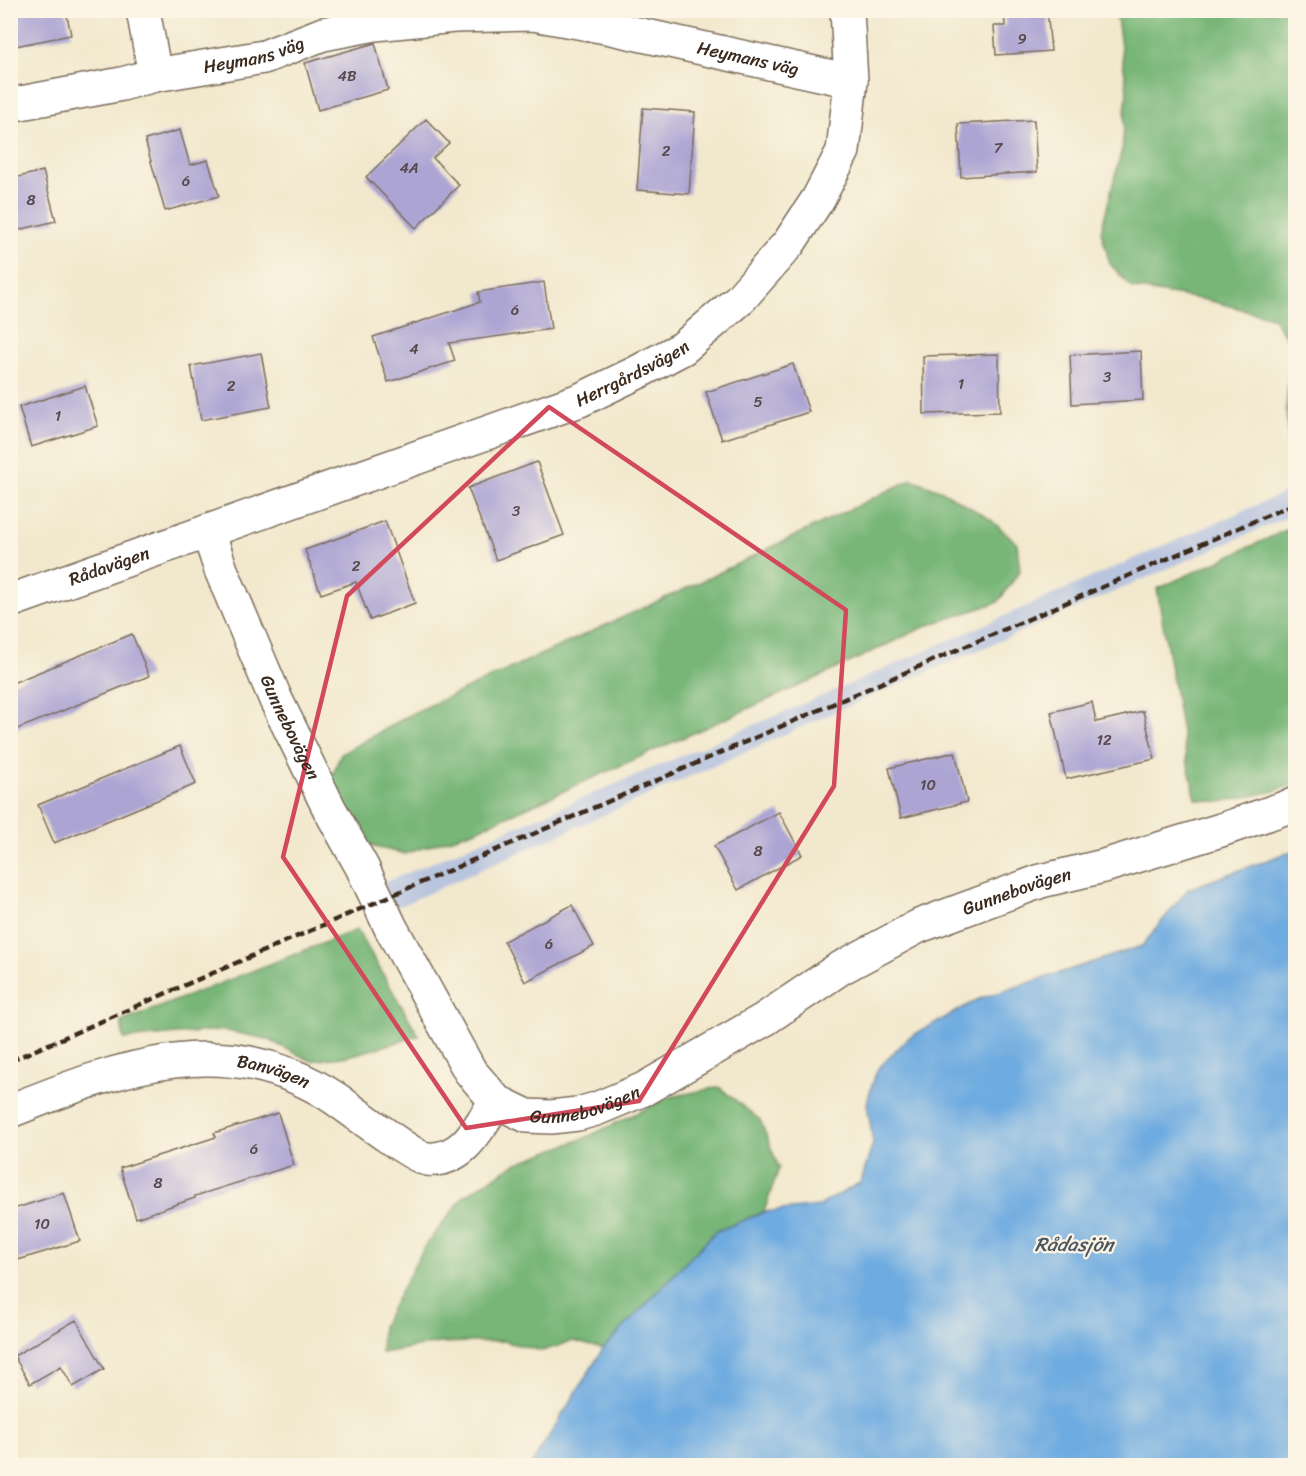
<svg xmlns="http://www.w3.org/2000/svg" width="1306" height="1476" font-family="Sriracha,sans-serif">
  <rect width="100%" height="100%" fill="#fcf5e5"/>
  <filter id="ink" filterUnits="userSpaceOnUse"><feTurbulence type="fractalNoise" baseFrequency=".0167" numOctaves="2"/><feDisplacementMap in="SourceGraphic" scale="12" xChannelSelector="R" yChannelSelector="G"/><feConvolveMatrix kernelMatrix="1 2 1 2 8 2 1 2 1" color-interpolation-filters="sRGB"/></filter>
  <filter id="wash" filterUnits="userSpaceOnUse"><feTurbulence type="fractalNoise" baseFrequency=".008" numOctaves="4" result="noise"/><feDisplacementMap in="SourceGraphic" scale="24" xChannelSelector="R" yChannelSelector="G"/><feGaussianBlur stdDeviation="1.35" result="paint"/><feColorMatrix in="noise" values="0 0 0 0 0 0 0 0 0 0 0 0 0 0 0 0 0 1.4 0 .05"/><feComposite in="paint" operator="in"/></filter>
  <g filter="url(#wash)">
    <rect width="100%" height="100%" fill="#f2e8cd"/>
    <!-- industrial -->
    <path fill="#b9c5de" d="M 1295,488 L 1295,514 L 848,706 L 393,909 L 379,885 L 845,686 Z"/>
    <!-- forest -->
    <path fill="#77b677" stroke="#59704a" stroke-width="1.5" d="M 1116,11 L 1295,11 L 1296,465 L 1290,468 L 1286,407 L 1292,345 L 1272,317 L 1207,300 L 1132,288 L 1110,264 L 1101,231 L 1122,149 L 1127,90 Z
      M 912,479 L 942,491 L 990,519 L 1017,543 L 1020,571 L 998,602 L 926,626 L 819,677 L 476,830 L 405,854 L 358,843 L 330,781 L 341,754 L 413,713 L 698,583 Z
      M 1295,526 L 1295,784 L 1271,792 L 1220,802 L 1196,799 L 1186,756 L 1157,589 Z
      M 357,930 L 419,1036 L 349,1056 L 311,1061 L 267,1039 L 222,1030 L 124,1039 L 121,1022 Z
      M 719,1087 L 760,1120 L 779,1168 L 764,1212 L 715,1232 L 603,1349 L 573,1341 L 542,1351 L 503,1341 L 439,1343 L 381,1353 L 382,1326 L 425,1246 L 464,1196 L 515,1164 L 587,1137 L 670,1097 Z"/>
    <!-- water -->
    <path fill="#6eabe0" stroke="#546a7f" stroke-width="1.5" d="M 1295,850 L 1295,1465 L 531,1465 L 603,1349 L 715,1232 L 764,1212 L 819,1206 L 861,1182 L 873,1143 L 867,1103 L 872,1085 L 877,1070 L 908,1038 L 979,999 L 1142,946 L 1188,889 Z"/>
    <g id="blocks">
      <!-- building -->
      <path fill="#aca4d3" d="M 10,10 L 66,10 L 71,35 L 10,47 Z
        M 1004,10 L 1047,10 L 1051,51 L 996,55 L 994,26 L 1005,26 Z
        M 375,43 L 388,90 L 318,110 L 305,63 Z
        M 643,108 L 695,112 L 689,194 L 637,190 Z
        M 426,119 L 449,143 L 433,158 L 459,185 L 416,228 L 366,177 Z
        M 1034,120 L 1037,172 L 961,177 L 958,124 Z
        M 180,130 L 190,165 L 208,160 L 219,196 L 165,211 L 145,140 Z
        M 43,171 L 56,221 L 10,232 L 10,179 Z
        M 544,282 L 551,329 L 449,343 L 455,361 L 388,382 L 373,337 L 480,302 L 478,292 Z
        M 1141,351 L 1143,400 L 1072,404 L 1070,355 Z
        M 261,353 L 271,407 L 201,420 L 191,366 Z
        M 999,354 L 1000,412 L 924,414 L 923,356 Z
        M 793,364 L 809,412 L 722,440 L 706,392 Z
        M 85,386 L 98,426 L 31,447 L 19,407 Z
        M 537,462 L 564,535 L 496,560 L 468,488 Z
        M 385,521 L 415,603 L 370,620 L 356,582 L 321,594 L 305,550 Z
        M 132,634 L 149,676 L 10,732 L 10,684 Z
        M 1092,702 L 1096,722 L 1143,711 L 1155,759 L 1066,779 L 1051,712 Z
        M 180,746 L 196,784 L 54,843 L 38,805 Z
        M 955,752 L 967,802 L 901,818 L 889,768 Z
        M 779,812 L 802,855 L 738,890 L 714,846 Z
        M 572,905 L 594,946 L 525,982 L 504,941 Z
        M 278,1113 L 294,1165 L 195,1196 L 195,1198 L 136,1218 L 120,1168 L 216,1137 L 214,1133 Z
        M 64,1193 L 80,1241 L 18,1260 L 10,1238 L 10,1210 Z
        M 76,1320 L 104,1369 L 73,1387 L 61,1366 L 30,1384 L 14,1356 Z"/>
    </g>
  </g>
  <g filter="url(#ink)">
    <use href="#blocks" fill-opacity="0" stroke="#7b6c5b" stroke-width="1.5"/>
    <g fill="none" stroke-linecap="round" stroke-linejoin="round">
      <defs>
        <g id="minor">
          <path d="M 143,10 L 155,75"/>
          <path id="s1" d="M 10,105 L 122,84 L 155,75 L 264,57 L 323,34 L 375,24 L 454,16 L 533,14 L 606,27 L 851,81"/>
          <path id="s2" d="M 208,531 L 221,570 L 276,700 L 329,808 L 362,867 L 391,928 L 470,1071 L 496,1101 L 527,1116 L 551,1117 L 578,1114 L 596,1109 L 644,1089 L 765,1019 L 839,969 L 919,926 L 1041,881 L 1104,866 L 1221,830 L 1296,804"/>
          <path id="s3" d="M 10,1111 C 120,1067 227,1026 336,1099 C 350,1109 415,1158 427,1159 C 463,1162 479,1127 496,1101"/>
        </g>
        <g id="tertiary">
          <path id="s4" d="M 10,601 L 580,400 L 638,372 L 683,348 L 739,300 L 789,243 L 818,199 L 843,151 L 851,81 L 847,10"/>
        </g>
      </defs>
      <!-- minor casing -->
      <use href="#minor" stroke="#7b6c5b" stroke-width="36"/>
      <!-- tertiary casing -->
      <use href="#tertiary" stroke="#7b6c5b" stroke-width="36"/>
      <!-- minor -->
      <use href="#minor" stroke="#fff" stroke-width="33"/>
      <!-- tertiary -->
      <use href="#tertiary" stroke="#fff" stroke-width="33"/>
      <!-- rail -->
      <path stroke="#3b2a1e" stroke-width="4.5" stroke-dasharray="9 4.5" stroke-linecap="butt" d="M 10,1061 L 1296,503"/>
    </g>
  </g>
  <!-- marked area -->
  <path fill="none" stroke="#d1495b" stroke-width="4.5" stroke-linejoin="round" d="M 549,407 L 846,610 L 834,786 L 639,1101 L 466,1128 L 283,857 L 347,596 Z"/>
  <g text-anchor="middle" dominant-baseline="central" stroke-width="4.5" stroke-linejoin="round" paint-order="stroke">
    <!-- number labels -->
    <g font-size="15" fill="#57484b">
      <text x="1022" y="39">9</text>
      <text x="347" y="76">4B</text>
      <text x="998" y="148">7</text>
      <text x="666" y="151">2</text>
      <text x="409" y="168">4A</text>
      <text x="186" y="181">6</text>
      <text x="31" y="200">8</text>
      <text x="515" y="310">6</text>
      <text x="414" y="349">4</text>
      <text x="1107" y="377">3</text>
      <text x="961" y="384">1</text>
      <text x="231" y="386">2</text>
      <text x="758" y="402">5</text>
      <text x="58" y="416">1</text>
      <text x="516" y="511">3</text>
      <text x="356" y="566">2</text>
      <text x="1104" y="740">12</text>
      <text x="928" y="785">10</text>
      <text x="758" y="851">8</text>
      <text x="549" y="944">6</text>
      <text x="254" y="1149">6</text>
      <text x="158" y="1183">8</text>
      <text x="42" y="1224">10</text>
    </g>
    <!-- street labels -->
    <g font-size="18" fill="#3b2a1e" stroke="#fcf5e5">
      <text stroke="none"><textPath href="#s1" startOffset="249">Heymans väg</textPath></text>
      <text stroke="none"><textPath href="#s1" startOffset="753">Heymans väg</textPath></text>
      <text stroke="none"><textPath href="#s4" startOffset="663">Herrgårdsvägen</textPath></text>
      <text stroke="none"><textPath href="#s4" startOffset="105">Rådavägen</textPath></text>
      <text stroke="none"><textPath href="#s2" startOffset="213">Gunnebovägen</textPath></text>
      <text stroke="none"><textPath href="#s2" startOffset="1221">Gunnebovägen</textPath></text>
      <text stroke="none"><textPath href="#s3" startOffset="273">Banvägen</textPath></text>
      <text stroke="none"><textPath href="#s2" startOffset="735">Gunnebovägen</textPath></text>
    </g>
    <!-- water labels -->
    <g font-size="20" font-style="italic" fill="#4d5762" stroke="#fcf5e5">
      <text x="1074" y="1244">Rådasjön</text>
    </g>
  </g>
  <!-- margin -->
  <rect width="1306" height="1476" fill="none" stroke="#fcf5e5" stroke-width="36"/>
</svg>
